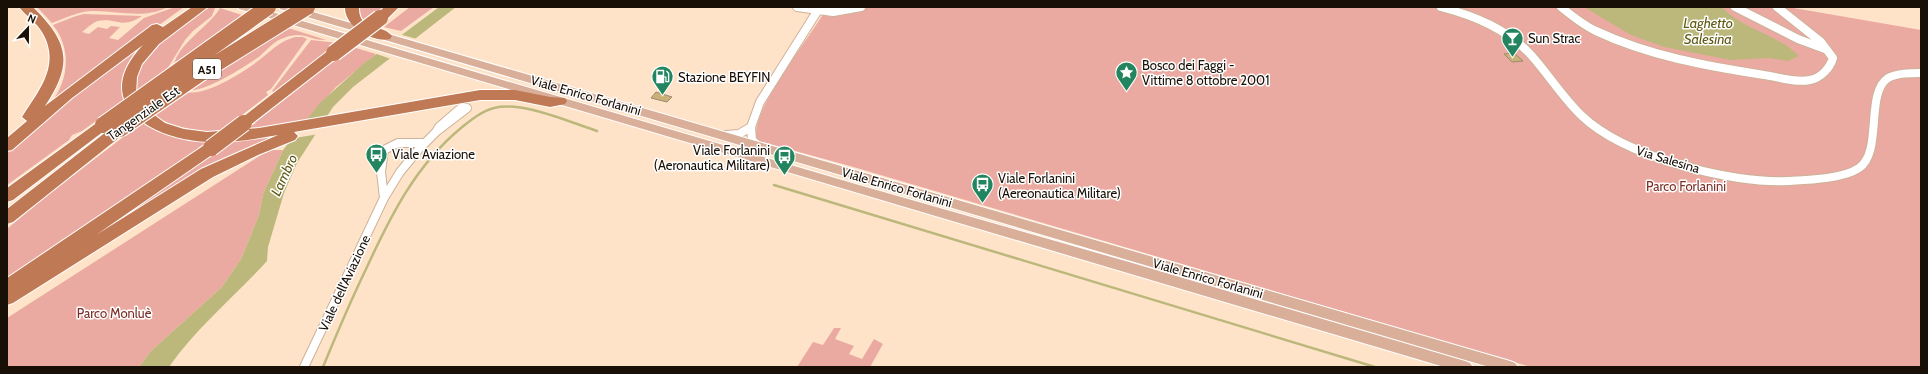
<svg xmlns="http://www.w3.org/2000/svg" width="1928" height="374" font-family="Cabin,sans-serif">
  <rect width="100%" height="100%" fill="#fee3c9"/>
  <!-- green -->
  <path fill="#ebaaa1" d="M 37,7 L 168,7 C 143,20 117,10 91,11 C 77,12 65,18 52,23 Z
    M 175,7 L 184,7 L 50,104 C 69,81 72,49 53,25 L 76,16 L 84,14 L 142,16 C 121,30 117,17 98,21 C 93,22 86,29 82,32 L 89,34 L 98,27 L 107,29 L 111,26 L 120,27 L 109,38 L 118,40 L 144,18 Z
    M 208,7 L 215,8 L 212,16 L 193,31 L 185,40 L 166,71 L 133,94 L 135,75 L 150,51 Z
    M 357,7 L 388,7 L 367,22 L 358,17 Z
    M 410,7 L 434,7 L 401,31 L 384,27 Z
    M 827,7 L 1788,7 L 1921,30 L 1921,367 L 1531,367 L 850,166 L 762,142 L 756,139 C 752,105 811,38 827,7 Z
    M 220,8 L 245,16 L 174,66 C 176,45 210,26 220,8 Z
    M 285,27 L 326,40 C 310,41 303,30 284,38 C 274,41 268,49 260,56 C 246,66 205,93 188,90 Z
    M 162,28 L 123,85 L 122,94 L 125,100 L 82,131 L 72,135 L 69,140 L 7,185 L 7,151 L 41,121 Z
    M 295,37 L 303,37 L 307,39 L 271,89 L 266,92 L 268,95 L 242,115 L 247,117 L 220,132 L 203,132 L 173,125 L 152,115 L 185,92 C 206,97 247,70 263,57 C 274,48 281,41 295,37 Z
    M 311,40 L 338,43 L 276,94 L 272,91 Z
    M 356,48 L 376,54 L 336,87 L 304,123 L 245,130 L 256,123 L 251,123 L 324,67 L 345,56 Z
    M 143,122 L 213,138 L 198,148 L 206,148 L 7,283 L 7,229 L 45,197 Z
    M 289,131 L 7,291 L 233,139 Z
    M 269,150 L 283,150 L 263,194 L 259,215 L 241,259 L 222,287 L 151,351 L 139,367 L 7,367 L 7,318 Z
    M 834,328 L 841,328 L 835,339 L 854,346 L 849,354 L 862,359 L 874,339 L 883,344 L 870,367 L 797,367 L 813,342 L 823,345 Z"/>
  <!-- water -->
  <path fill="#bcb87c" d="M 439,7 L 456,7 L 353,87 L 333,107 L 297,163 L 284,193 L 268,247 L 267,261 C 235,296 196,328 169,367 L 139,367 L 151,351 L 222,287 L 241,259 L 259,215 L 263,194 L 283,150 L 320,103 L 363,64 Z
    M 1584,7 L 1722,7 C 1743,30 1778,34 1799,56 L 1788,61 L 1768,58 L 1731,60 L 1664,47 L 1631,35 Z"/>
  <!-- pier -->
  <path fill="#fee3c9" d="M 399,34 L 417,39 L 391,59 L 374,53 Z
    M 329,120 L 319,134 L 289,139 L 301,123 Z"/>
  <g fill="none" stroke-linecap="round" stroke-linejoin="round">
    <!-- stream -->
    <path stroke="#bcb87c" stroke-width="2.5" d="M 774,185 L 1375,367
      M 323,367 C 337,333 351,300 367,267 C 391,215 416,165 461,128 C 471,120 482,111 494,108 C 524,101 569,122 597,131"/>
  </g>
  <!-- building -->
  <path fill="#cbb178" stroke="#9a8c6e" d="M 1514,53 L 1523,61 L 1512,62 L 1504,54 Z
    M 656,92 L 672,97 L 667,102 L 651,98 Z"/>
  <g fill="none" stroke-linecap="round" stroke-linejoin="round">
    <defs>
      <path id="street" d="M 797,7 L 833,12 L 861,7
        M 1441,7 C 1475,16 1507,29 1531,55 C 1549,75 1563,98 1582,116 C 1624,156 1730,184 1788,181 C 1807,180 1843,179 1859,168 C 1883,152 1865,93 1888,78 C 1898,73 1910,73 1921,73
        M 1561,7 C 1572,16 1583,25 1596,31 C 1649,56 1707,66 1764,75 C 1779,77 1795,83 1810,80 C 1821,78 1830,68 1833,58 L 1821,42 L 1777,7
        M 1735,7 L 1798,39 L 1825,49
        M 726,135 L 739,134 L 751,127
        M 760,147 L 752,140 L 751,127 L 760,102 L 818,10
        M 384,198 L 381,172 L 384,150 L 398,143 L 424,143
        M 304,367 L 384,198 L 400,172 L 419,149 L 437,131 L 467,108 L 461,108 L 439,127 L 436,132"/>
      <path id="primary" d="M 238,7 L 255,7 L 859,185 L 1129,262 L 1465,361 L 1470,363 L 1473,367 L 1444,367 L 239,9 Z
        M 279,7 L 296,7 L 1510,361 L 1515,363 L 1518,367 L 1489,367 L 280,9 Z"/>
      <path id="highway" d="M 19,7 L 33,7 C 68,42 74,63 45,106 L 152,25 L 157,24 L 163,27 L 192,7 L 208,7 L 159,44 L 142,64 L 137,77 L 136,94 L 141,105 L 165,123 L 184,129 L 207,132 L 259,128 L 480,90 L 515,90 L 550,97 L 565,98 L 567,101 L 565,104 L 550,107 L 515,100 L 480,100 L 294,132 L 298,136 L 295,140 L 258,155 L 213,177 L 13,303 L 7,305 L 7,278 L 206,144 L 211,143 L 216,144 L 219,148 L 216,152 L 96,235 L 201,169 L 278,135 C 255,139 231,143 208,142 C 152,140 88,103 143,45 L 72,98 L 12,150 L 7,151 L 7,138 L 27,121 L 22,117 C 38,91 62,65 42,32 C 37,23 26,16 19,7 Z
        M 345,7 L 359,7 C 358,32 383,23 392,36 L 390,39 C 372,43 344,26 345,7 Z
        M 384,7 L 399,7 L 385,21 L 375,21 L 373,18 Z
        M 334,49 L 339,50 L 341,53 L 339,56 L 249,126 L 244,128 L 239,126 L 236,123 L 239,120 L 329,50 Z
        M 103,120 L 108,122 L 111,125 L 108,128 L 13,200 L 7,202 L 7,188 L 98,122 Z
        M 120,124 L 125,125 L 128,129 L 125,133 L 13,222 L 7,224 L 7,209 L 115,125 Z"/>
    </defs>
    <!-- street casing -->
    <use href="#street" stroke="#ccb299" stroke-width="10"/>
    <!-- primary casing -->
    <use href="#primary" stroke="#fff" stroke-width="2"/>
    <!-- highway casing -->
    <use href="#highway" stroke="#fff" stroke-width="2"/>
    <!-- street -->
    <use href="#street" stroke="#fff" stroke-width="8"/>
    <!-- primary -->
    <use href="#primary" fill="#d9af99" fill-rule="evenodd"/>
    <!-- highway -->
    <use href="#highway" fill="#bf7955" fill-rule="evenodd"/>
    <defs>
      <path id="highway-bridge" d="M 334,53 L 380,18
        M 103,125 L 268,7
        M 120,129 L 201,73 L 307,7
        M 211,148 L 244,123"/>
    </defs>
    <!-- highway-bridge casing -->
    <use href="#highway-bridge" stroke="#fff" stroke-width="18" stroke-linecap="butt"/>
    <!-- highway-bridge -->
    <use href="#highway-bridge" stroke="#bf7955" stroke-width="16"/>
  </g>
  <!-- icons -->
  <defs>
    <symbol id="bar-pin" viewBox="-11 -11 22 30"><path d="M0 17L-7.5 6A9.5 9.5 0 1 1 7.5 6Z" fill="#22855f" stroke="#fff"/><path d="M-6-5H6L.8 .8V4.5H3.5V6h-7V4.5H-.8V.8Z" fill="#fff"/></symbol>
    <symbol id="sight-pin" viewBox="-11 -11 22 30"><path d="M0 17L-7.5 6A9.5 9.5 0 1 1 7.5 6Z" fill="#22855f" stroke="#fff"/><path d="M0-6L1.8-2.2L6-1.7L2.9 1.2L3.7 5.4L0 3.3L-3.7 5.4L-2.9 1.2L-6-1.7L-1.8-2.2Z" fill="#fff"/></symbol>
    <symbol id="fuel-pin" viewBox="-11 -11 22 30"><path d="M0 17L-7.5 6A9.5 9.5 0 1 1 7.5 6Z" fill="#22855f" stroke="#fff"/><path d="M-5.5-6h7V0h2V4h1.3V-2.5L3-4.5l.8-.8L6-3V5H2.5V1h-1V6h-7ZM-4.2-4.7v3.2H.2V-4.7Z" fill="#fff"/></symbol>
    <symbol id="bus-pin" viewBox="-11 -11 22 30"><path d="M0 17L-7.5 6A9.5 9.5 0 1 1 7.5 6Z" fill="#22855f" stroke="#fff"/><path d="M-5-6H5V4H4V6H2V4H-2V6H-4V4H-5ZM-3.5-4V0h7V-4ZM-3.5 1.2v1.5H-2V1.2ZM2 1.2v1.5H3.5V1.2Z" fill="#fff"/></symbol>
  </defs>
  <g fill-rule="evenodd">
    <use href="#bar-pin" x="1500" y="26" width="25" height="34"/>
    <use href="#sight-pin" x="1114" y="60" width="25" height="34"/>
    <use href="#fuel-pin" x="650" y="64" width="25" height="34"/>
    <use href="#bus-pin" x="364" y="142" width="25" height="34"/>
    <use href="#bus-pin" x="772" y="144" width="25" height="34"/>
    <use href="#bus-pin" x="970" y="172" width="25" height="34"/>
  </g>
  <g text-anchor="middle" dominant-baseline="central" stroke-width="3" stroke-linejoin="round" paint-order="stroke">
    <!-- shield labels -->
    <rect fill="#fff" stroke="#5d5751" stroke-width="1" x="193" y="59" width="28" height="20" rx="3"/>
    <g font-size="12" font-weight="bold" fill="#180f06">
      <text x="207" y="69">A51</text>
    </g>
    <!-- poi labels -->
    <g font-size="13" fill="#180f06" stroke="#fff" text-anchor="start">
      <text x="1528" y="38">Sun Strac</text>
      <text x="1142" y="65">Bosco dei Faggi -<tspan x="1142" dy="15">Vittime 8 ottobre 2001</tspan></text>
      <text x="678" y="77">Stazione BEYFIN</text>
      <text x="770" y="150" text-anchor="end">Viale Forlanini<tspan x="770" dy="15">(Aeronautica Militare)</tspan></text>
      <text x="392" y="154">Viale Aviazione</text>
      <text x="998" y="178">Viale Forlanini<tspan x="998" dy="15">(Aereonautica Militare)</tspan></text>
    </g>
    <!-- street labels -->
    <g font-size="13" fill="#180f06" stroke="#fff">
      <text transform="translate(586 95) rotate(16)">Viale Enrico Forlanini</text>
      <text transform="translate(143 113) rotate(-35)">Tangenziale Est</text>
      <text transform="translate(1668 159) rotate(17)">Via Salesina</text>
      <text transform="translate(897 187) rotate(16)">Viale Enrico Forlanini</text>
      <text transform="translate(1208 278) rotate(16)">Viale Enrico Forlanini</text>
      <text transform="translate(344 283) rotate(-65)">Viale dell'Aviazione</text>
    </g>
    <!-- park labels -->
    <g font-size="13" fill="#7b2e27" stroke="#fff">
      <text x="1686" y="186">Parco Forlanini</text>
      <text x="114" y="313">Parco Monluè</text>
    </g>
    <!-- water labels -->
    <g font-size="14" font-style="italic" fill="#5f5913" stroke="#fff">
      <text x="1708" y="23">Laghetto<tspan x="1708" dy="16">Salesina</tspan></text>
      <text transform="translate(284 175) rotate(-65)">Lambro</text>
    </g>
  </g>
  <!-- border -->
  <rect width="1928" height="374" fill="none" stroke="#180f06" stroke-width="16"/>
  <!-- north arrow -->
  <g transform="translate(28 28) rotate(22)" stroke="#ffffff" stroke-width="3" paint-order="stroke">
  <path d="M0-3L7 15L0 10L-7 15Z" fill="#180f06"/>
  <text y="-6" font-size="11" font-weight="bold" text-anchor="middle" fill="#180f06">N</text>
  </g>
</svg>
